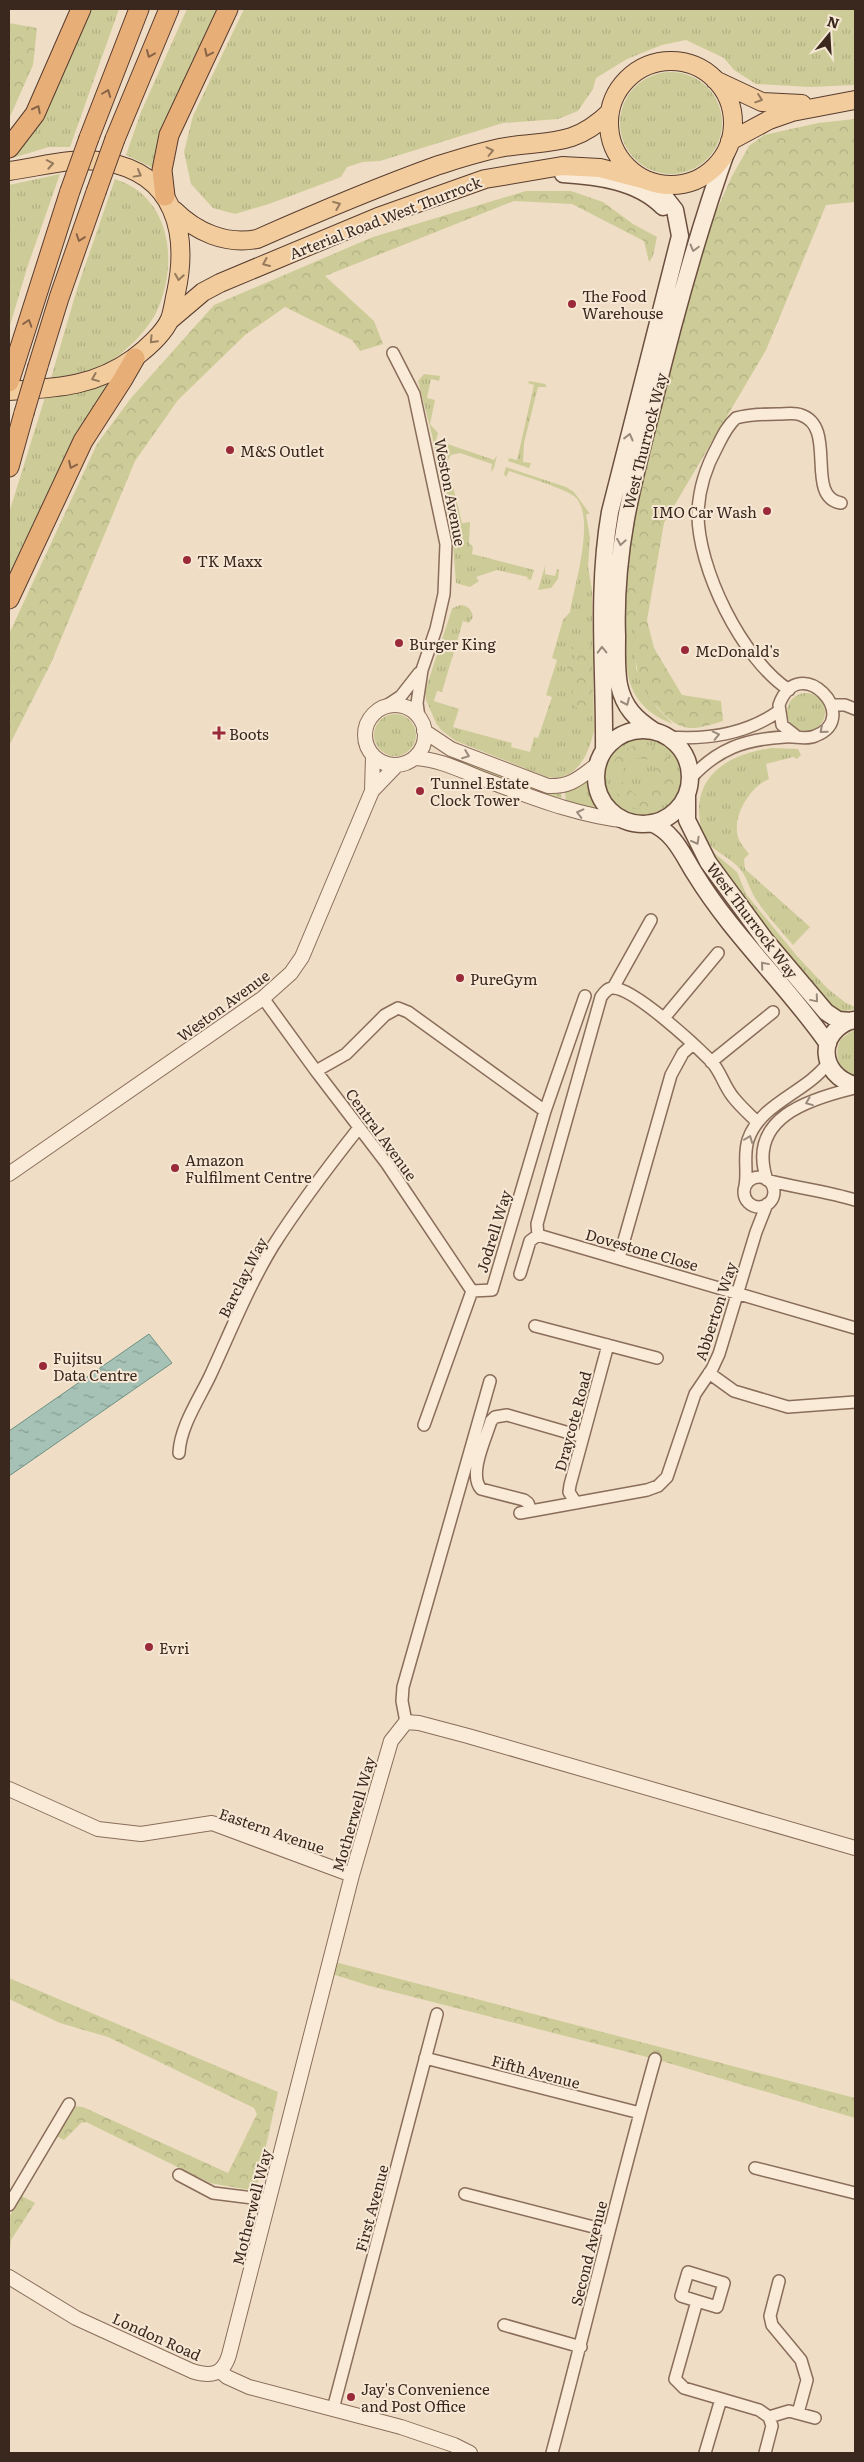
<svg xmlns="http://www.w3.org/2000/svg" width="864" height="2462" font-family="Literata,serif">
  <defs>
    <pattern id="grass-tufts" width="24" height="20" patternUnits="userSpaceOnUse" patternTransform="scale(1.25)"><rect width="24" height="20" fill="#cdcc98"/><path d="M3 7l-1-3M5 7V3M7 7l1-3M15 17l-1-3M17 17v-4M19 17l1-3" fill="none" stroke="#b1af83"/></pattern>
    <pattern id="forest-crowns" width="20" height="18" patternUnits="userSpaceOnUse" patternTransform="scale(1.25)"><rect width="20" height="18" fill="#cdcc98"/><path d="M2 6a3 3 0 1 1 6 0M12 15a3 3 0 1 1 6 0" fill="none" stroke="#b1af83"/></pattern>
    <pattern id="water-ripples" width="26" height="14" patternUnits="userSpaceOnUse" patternTransform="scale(1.25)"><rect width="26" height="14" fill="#a6c2b6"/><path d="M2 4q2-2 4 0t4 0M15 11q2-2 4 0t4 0" fill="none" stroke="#889e93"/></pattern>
  </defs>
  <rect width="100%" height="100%" fill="#efddc5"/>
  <!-- grass -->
  <path fill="url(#grass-tufts)" d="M 87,9 L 119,9 L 70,147 L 49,147 L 12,158 L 10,156 Z
    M 187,9 L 218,9 L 161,131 L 153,168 L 126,155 L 141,112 Z
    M 244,9 L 855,9 L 855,85 L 810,87 L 756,84 L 734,70 L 724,58 L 686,40 L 662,45 L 627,59 L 596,78 L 593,89 L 578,111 L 558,119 L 503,123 L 380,161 L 363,162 L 347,167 L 341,177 L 269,204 L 235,214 L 213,208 L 191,184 L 184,152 L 193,116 Z
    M620 123a51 51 0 1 1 102 0a51 51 0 1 1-102 0Z
    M 60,174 L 27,268 L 9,329 L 9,185 Z
    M 115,179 C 172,197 179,265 156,313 C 147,330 128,350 112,360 C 93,372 73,375 51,378 L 77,289 Z
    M 424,374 L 440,376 L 439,381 L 431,379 L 427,398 L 435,400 L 430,424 L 438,433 L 436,440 L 494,460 L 497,455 L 494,468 L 491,472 L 492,464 L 460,453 L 451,455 L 447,462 L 462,523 L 470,522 L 469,543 L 473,547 L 472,554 L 534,570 L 531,580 L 527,579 L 528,577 L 497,570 L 476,577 L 479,581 L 470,587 L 456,583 L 452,531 L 432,435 L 418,381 Z
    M 529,381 L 545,384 L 547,387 L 538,387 L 524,443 L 523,462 L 531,463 L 529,468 L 508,461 L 509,458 L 517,460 L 534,385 L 528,383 Z
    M 105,385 L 109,385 L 9,580 L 9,513 L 45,397 L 68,395 Z
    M 506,467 L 566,487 L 574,492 L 590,514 L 586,514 L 590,538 L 588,567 L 592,590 L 594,731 C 588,755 577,782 547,777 L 456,741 L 441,730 L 436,723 L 426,700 L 425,691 L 452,609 C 461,602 471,605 473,617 L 469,623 L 463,621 L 442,692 L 437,691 L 434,701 L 459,709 L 453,727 L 512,743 L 511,747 L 530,752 L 534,737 L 538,738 L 552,697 L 546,695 L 557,660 L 552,658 L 563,620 L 570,612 C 574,587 597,514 574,496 C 563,488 524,476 509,471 L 506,477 L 504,474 Z
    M 545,566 L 545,574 L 555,576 L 557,569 L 559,570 L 558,579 L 551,588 L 538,590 Z
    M 625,619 L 635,619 L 636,669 L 657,708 L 673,724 C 621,704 626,666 625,619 Z
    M787 712a19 19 0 1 1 38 0a19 19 0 1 1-38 0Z
    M374 735a21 21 0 1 1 42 0a21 21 0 1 1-42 0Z
    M605 777a38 38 0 1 1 76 0a38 38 0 1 1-76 0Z
    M 772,748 L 798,749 L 801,755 L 797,759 L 793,757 L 766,764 L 769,779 C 750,787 732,816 738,837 C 740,843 745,849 749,854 L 744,859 L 745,869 L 810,927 L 793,945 C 781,931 767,916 757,901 C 750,891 748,879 741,870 C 731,857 712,852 704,837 C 700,828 699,816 699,807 C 702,767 738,753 772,748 Z
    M 451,755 L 544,791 L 561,793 L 562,803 L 450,759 Z
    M 587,780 L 591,795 L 598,809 L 566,804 L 565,792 Z
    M 713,852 L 737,872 L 746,894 L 797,956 L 828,989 L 846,1003 L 855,1007 L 855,1009 L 842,1012 L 833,1008 L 762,928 L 710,854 Z
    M 855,1029 L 855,1076 C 838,1069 833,1055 841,1039 Z"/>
  <!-- forest -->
  <path fill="url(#forest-crowns)" d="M 9,23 L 37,28 L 33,65 L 9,119 Z
    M 855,119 L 855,202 L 826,205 L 766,350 L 664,523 L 647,620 L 654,648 L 682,695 L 721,701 L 723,721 C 694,730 682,734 660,710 C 632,681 635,658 635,620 L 625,619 L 627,561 L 634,511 L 707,232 L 732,176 L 749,146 L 764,135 L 818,123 Z
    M 526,191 L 571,191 L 603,202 L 633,224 L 657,237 L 653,256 L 649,262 L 644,241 L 572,204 L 514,201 L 325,276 L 374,321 L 383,344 L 360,351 L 352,340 L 285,307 L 245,335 L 178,400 L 135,461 L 51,663 L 9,746 L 9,634 L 97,444 L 131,398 L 214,305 L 373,237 Z
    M 580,638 L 586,640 L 591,648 L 593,704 L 587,711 L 580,712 L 574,704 L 567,667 L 569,663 L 576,661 L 571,648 Z
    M 643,744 C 666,748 681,764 673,788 C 669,796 663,804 655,807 C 646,810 635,808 627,807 L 625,801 L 612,788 L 613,784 L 624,782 L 634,794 L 651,790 C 658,779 659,772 651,760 L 637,758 L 626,763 L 621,778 L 615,780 L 611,779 C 609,758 624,746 643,744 Z
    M 335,1962 L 855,2098 L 855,2118 L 655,2059 L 370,1986 L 332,1974 Z
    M 9,1978 L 278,2092 L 256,2191 L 210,2183 L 86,2122 L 81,2123 L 64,2140 L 54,2135 L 72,2106 L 83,2107 L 228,2173 L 257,2114 L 254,2108 L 108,2037 L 60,2023 L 9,1999 Z
    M 22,2196 L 35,2203 L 11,2240 L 9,2260 L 9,2217 Z"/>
  <!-- water -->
  <path fill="url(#water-ripples)" stroke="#6d9183" d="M 149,1334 L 172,1363 L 9,1476 L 9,1431 Z"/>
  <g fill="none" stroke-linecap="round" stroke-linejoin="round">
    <defs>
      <path id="minor" d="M 393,353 L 414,394 L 446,544 L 444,594 L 436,629 L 422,670 L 417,703 L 419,718
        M 789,690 C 742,659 697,568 698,512 C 699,488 706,467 717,447 C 722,437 727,426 736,418 C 750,414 764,414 778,414 C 786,414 794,412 801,415 C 838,427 804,497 841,503
        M 832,705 L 845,705 L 855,709
        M 386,706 L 401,696 L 419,673
        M 668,737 C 706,740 747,734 779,711
        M 690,779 C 717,749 745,739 785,737 C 795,736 806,740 815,736 C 864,718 799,649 779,705 L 782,725 L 796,736
        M 613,988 L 651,920
        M 263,998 L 316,1071 L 387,1164 L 472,1291
        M 664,1018 L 718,953
        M 711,1062 L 773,1012
        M 316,1071 L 346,1054 L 385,1015 L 398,1008 L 408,1012 L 545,1111
        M 855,1088 C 809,1099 746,1118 767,1180 C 796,1188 826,1191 855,1200
        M744 1192a15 15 0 1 1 30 0a15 15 0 1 1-30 0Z
        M 745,1186 C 748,1171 743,1155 748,1140 C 760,1103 806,1093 828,1063
        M 538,1235 L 855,1328
        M 619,1258 L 671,1075 L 683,1053 L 693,1044
        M 520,1274 L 530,1241 L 538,1235 L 537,1224 L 601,997 C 604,993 607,988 613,988 C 634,988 695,1045 711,1061 C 721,1072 724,1086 733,1097 C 740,1106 749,1114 757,1122
        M 535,1326 L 657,1358
        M 709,1373 L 734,1391 L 788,1407 L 855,1402
        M 424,1425 L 472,1291 L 492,1290 L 545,1111 L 585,996
        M 179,1453 C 180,1427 199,1399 210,1376 C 230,1333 248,1287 273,1246 C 299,1205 328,1167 358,1129
        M 576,1503 L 569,1492 L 570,1485 L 608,1345
        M 531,1511 L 528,1503 L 524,1500 L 481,1489 C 468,1474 486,1438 491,1421 L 495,1417 L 507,1415 L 583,1437
        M 520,1513 L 647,1490 L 658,1486 L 667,1477 L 695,1394 L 712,1369 L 719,1354 L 756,1232 L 767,1204
        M 406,1722 L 402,1701 L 403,1687 L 490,1381
        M 425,2058 L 640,2113
        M 755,2168 L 855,2193
        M 179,2175 L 213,2193 L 269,2200
        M 465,2194 L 609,2231
        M 9,2205 L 69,2104
        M 779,2281 L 770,2316 L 772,2325 L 801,2360 L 807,2380 L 798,2413
        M 697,2301 L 717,2307 L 724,2283 L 688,2272 L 681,2296 L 697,2301 L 675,2379 L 684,2388 L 759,2410 L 769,2417
        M 504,2325 L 581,2347
        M 333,2409 L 437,2014
        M 769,2417 L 789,2411 L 815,2418
        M 552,2453 C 587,2322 618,2190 655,2059
        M 705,2453 L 721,2399
        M 765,2453 L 772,2426 L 769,2417"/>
      <path id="tertiary" d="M365 735a30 30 0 1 1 60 0a30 30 0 1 1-60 0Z
        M 424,731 L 451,749 L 548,786 C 572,787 580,777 598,764
        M 414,758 C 440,759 464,772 488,781 C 534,798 579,816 628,821
        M 372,791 L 397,765
        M 9,1174 L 263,998 L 291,973 L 302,957 L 372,791 L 373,756
        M 9,1789 L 98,1829 L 141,1834 L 212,1823 L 352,1875
        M 9,2277 L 76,2318 L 192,2371 C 211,2377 223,2375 229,2355 L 352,1875 L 391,1741 L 406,1722 L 419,1723 L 468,1736 L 855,1848
        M 220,2371 L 227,2377 L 249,2387 L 401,2427 L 454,2445 L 470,2453"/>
      <path id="secondary" d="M 563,174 C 597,176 638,181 663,207
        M596 777a47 47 0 1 1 94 0a47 47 0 1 1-94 0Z
        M 654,731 C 636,719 624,708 619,685 C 616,669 617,652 617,636 C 614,552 632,485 653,405 C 674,318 698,231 728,147
        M 604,751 C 605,671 596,592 610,512 L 680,236 L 675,210 L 653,182
        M 687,795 L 687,820 L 708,862 L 766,941 L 826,1012 L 838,1020 L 851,1021
        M 651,823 C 674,832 683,855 695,874 C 733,936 787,985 828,1044
        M 853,1020 C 816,1032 819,1075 855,1085"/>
      <path id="primary" d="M609 123a62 62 0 1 1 124 0a62 62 0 1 1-124 0Z
        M 715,80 L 762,102 L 802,104
        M 730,141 L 769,120 L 792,112 L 855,100
        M 9,171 C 40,167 74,156 106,162 C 175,174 189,233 176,293 C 174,301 173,311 170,319 C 164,333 146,349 134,358 C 94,387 56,388 9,391
        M 174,210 C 196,232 226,245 257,239 C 316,213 375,188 436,166 C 458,159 482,151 505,147 C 550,140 574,147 610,112
        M 170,320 L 203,292 L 220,283 L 378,217 L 485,179 L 562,166 L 600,168 L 646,180"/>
      <path id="trunk" d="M 89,138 L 139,9
        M 115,139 L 169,9
        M 9,148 L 35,114 L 81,9
        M 165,196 L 162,170 L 169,135 L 228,9
        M 38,366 L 59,298 L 96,192
        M 9,382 L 70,191
        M 9,467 L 24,413
        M 9,599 L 83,441 L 123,379 L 135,358"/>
    </defs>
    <!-- minor casing -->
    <use href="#minor" stroke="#8a6d5a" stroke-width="14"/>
    <!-- tertiary casing -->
    <use href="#tertiary" stroke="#8a6d5a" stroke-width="16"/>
    <!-- secondary casing -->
    <use href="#secondary" stroke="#6c4f3e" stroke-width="19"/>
    <!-- primary casing -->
    <use href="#primary" stroke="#583c2f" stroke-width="20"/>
    <!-- trunk casing -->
    <use href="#trunk" stroke="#583c2f" stroke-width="21"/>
    <!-- minor -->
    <use href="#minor" stroke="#f9ebd8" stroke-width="11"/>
    <!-- tertiary -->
    <use href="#tertiary" stroke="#f9ebd8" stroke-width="14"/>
    <!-- secondary -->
    <use href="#secondary" stroke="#f9ebd8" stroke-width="16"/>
    <!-- primary -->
    <use href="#primary" stroke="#f2cc9c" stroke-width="18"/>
    <!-- trunk -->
    <use href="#trunk" stroke="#e8ae78" stroke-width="19"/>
    <defs>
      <path id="trunk-bridge" d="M 70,191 L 89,138
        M 96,192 L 115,139
        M 24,413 L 38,366"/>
    </defs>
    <!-- trunk-bridge casing -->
    <use href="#trunk-bridge" stroke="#583c2f" stroke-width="21" stroke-linecap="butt"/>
    <!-- trunk-bridge -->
    <use href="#trunk-bridge" stroke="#e8ae78" stroke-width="19"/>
  </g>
  <!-- one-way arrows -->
  <defs><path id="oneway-chevron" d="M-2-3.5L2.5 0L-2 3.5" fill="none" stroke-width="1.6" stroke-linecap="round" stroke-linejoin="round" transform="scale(1.25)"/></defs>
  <g stroke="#886447">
    <use href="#oneway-chevron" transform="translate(208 53) rotate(115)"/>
    <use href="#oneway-chevron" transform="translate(150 54) rotate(113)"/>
    <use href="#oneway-chevron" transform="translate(107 93) rotate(-69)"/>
    <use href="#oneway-chevron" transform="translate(37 109) rotate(-63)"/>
    <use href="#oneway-chevron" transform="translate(80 238) rotate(109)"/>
    <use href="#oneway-chevron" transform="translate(28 323) rotate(-72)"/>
    <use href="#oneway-chevron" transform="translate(72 465) rotate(115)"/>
  </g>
  <g stroke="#967a5e">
    <use href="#oneway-chevron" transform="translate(759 99) rotate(19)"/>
    <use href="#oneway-chevron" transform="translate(490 151) rotate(-13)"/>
    <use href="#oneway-chevron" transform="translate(50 164) rotate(-10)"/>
    <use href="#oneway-chevron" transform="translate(138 174) rotate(29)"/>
    <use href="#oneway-chevron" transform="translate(337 205) rotate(-22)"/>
    <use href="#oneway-chevron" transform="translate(266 263) rotate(157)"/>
    <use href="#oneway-chevron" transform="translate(179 277) rotate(99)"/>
    <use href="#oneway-chevron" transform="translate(153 340) rotate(134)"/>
    <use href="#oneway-chevron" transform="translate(95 378) rotate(158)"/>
  </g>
  <g stroke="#9a8a7c">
    <use href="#oneway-chevron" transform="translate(694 248) rotate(105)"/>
    <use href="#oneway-chevron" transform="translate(629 437) rotate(-76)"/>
    <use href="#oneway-chevron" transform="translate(621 542) rotate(99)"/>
    <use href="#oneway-chevron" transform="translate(602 650) rotate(-91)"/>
    <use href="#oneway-chevron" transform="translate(626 702) rotate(66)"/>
    <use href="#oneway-chevron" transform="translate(823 730) rotate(139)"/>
    <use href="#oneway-chevron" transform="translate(716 735) rotate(-13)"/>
    <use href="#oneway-chevron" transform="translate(466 755) rotate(21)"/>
    <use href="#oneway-chevron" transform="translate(580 813) rotate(-166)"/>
    <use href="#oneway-chevron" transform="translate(696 841) rotate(61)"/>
    <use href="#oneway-chevron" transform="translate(764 965) rotate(-130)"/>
    <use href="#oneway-chevron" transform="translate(815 999) rotate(50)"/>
    <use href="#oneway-chevron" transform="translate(809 1102) rotate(158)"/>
    <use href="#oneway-chevron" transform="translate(749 1139) rotate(-69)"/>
  </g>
  <!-- markers -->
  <g fill="#9a2a39" stroke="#f6e8d4" stroke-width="2">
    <circle cx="572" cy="304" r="5"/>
    <circle cx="230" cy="450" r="5"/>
    <circle cx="767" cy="511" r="5"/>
    <circle cx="187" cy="560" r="5"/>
    <circle cx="399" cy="643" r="5"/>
    <circle cx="685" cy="650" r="5"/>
    <path d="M216.5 725.5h5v5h5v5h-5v5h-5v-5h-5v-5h5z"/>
    <circle cx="420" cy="791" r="5"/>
    <circle cx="460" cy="978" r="5"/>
    <circle cx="175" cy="1168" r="5"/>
    <circle cx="43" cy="1366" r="5"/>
    <circle cx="149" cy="1647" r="5"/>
    <circle cx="351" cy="2397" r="5"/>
  </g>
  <g text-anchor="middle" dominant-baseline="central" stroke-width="4" stroke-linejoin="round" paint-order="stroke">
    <!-- street labels -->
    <g font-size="15" fill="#3a281f" stroke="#f6e8d4">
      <text transform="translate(385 217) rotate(-21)">Arterial Road West Thurrock</text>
      <text transform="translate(644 441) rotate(-76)">West Thurrock Way</text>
      <text transform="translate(451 492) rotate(79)">Weston Avenue</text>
      <text transform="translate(753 920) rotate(53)">West Thurrock Way</text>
      <text transform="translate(223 1005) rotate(-36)">Weston Avenue</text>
      <text transform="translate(382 1134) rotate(54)">Central Avenue</text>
      <text transform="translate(493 1231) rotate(-73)">Jodrell Way</text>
      <text transform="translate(642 1249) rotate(16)">Dovestone Close</text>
      <text transform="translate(242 1277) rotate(-63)">Barclay Way</text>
      <text transform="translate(715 1311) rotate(-72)">Abberton Way</text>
      <text transform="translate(572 1421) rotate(-75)">Draycote Road</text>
      <text transform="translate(353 1814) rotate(-74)">Motherwell Way</text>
      <text transform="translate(272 1830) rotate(19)">Eastern Avenue</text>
      <text transform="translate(536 2071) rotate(15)">Fifth Avenue</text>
      <text transform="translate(251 2207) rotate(-76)">Motherwell Way</text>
      <text transform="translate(371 2208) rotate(-75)">First Avenue</text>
      <text transform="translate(588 2253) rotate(-76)">Second Avenue</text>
      <text transform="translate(157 2336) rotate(24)">London Road</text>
    </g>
    <!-- poi labels -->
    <g font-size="15" fill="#3a281f" stroke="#f6e8d4" text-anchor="start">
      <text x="582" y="295">The Food<tspan x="582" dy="17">Warehouse</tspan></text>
      <text x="240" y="450">M&amp;S Outlet</text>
      <text x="757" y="511" text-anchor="end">IMO Car Wash</text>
      <text x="197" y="560">TK Maxx</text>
      <text x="409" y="643">Burger King</text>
      <text x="695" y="650">McDonald's</text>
      <text x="229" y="733">Boots</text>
      <text x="430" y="782">Tunnel Estate<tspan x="430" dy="17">Clock Tower</tspan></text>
      <text x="470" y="978">PureGym</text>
      <text x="185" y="1159">Amazon<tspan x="185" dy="17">Fulfilment Centre</tspan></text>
      <text x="53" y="1357">Fujitsu<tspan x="53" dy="17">Data Centre</tspan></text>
      <text x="159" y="1647">Evri</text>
      <text x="361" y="2388">Jay's Convenience<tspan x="361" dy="17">and Post Office</tspan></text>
    </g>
  </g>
  <!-- border -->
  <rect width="864" height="2462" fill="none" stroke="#3a281f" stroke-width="20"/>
  <!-- north arrow -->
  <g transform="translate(829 35) rotate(18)" stroke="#f6e8d4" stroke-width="4" paint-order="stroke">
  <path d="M0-4L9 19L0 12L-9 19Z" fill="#3a281f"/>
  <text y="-8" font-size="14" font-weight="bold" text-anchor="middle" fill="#3a281f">N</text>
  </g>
</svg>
